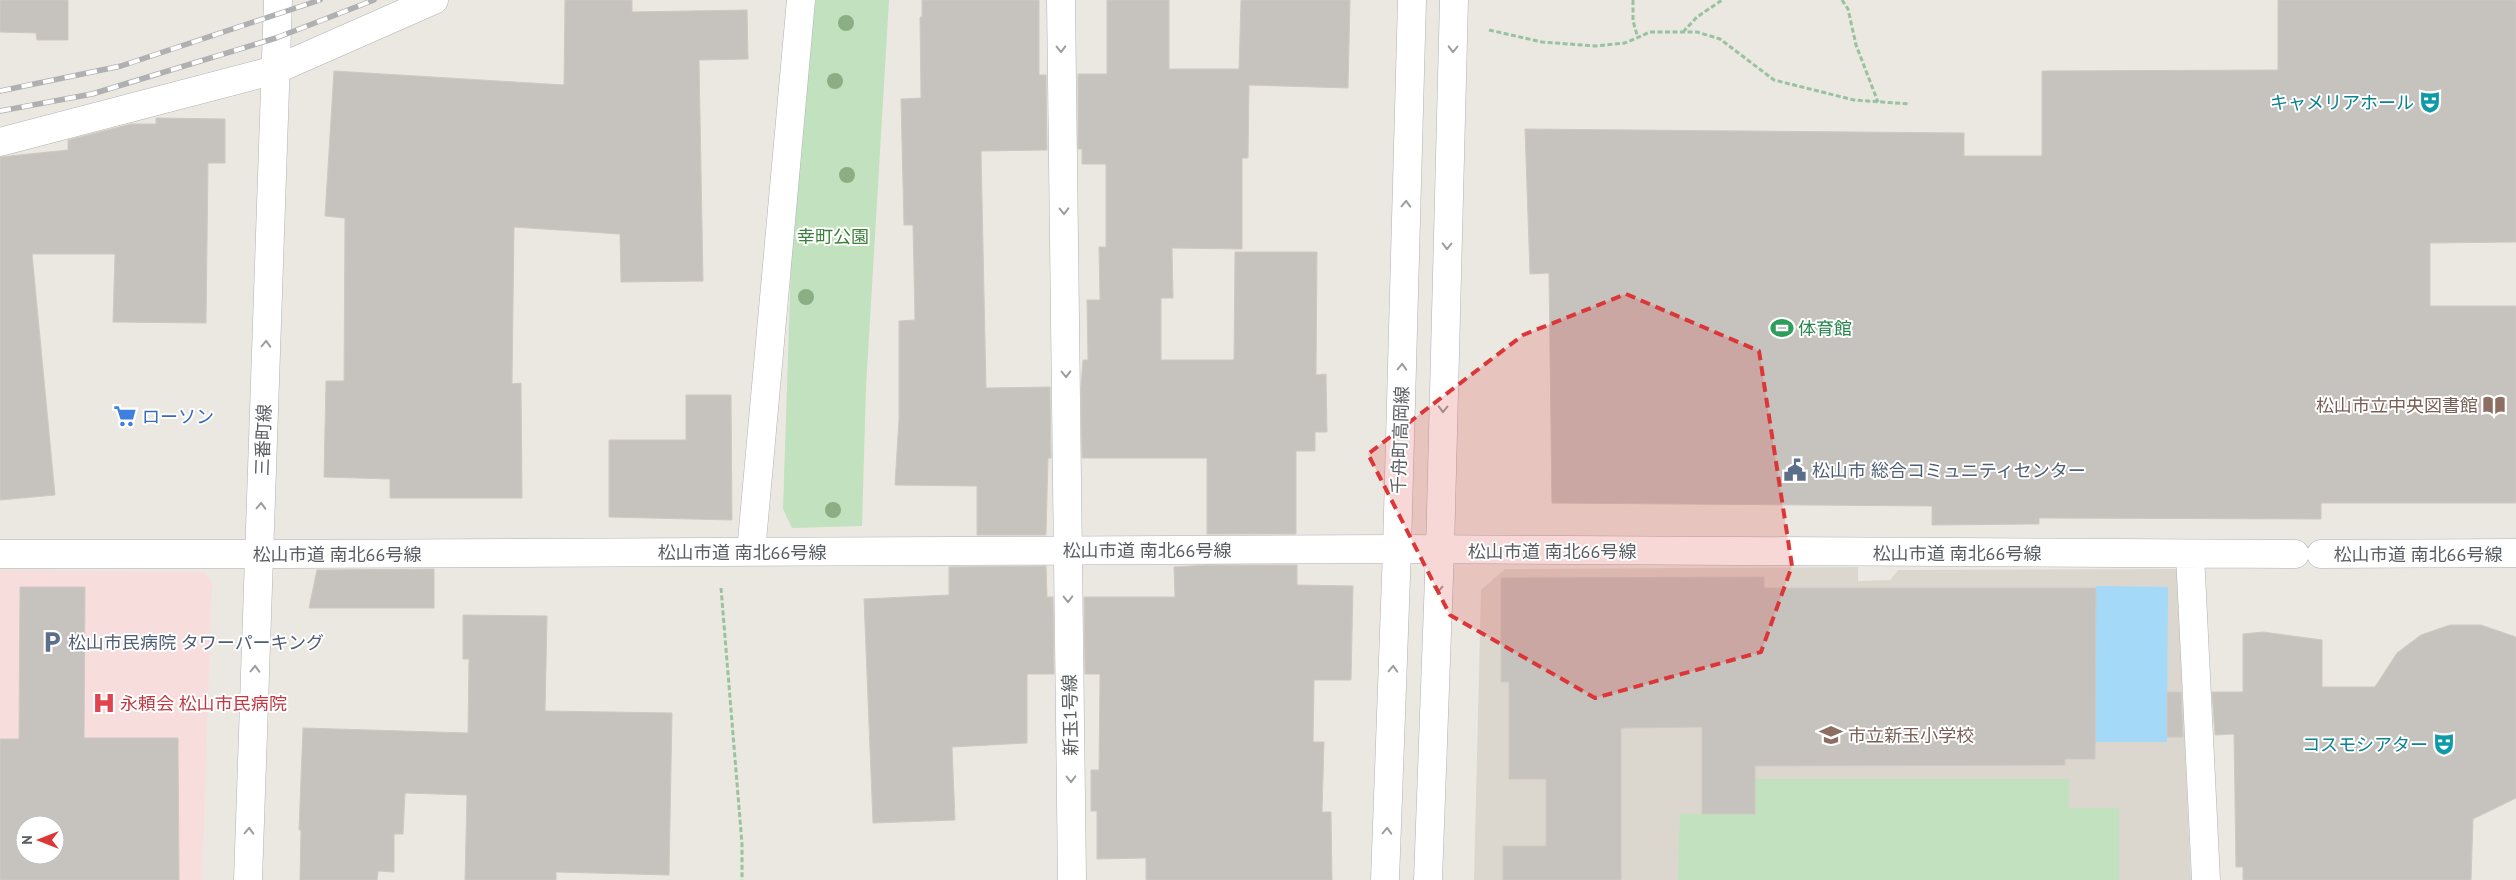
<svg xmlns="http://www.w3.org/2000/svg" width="2516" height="880" font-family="'PT Sans','Noto Sans JP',sans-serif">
  <rect width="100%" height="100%" fill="#ebe8e1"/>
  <!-- education -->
  <path fill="#dbd7cf" d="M 1858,567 L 1858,581 L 1890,580 L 1898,570 L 2177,569 L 2191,880 L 1474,880 L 1481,590 L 1505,569 Z"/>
  <!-- medical -->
  <path fill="#f8dddd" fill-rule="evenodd" d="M 0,570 L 204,572 L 212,581 L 202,880 L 0,880 ZM 25,825 L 55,825 L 55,855 L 25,855 Z"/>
  <!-- green -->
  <path fill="#c1e1bf" d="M 816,0 L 889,0 L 866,387 L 862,526 L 792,528 L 783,509 L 792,234 L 801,94 Z
    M 1755,779 L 2069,779 L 2069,808 L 2119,808 L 2119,880 L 1678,880 L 1680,814 L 1755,814 Z"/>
  <!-- water -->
  <path fill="#a4daf8" d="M 2096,586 L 2168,587 L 2167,742 L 2095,742 Z"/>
  <!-- building -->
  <path fill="#c6c3be" stroke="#cfc9c0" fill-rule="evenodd" d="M 0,0 L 68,0 L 68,40 L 37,40 L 36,33 L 0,32 Z
    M 565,0 L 632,0 L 632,12 L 747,10 L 748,59 L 699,60 L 703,281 L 621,282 L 620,234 L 514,227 L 512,384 L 521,383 L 522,498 L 390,498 L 390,479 L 324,477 L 326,381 L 344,381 L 345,218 L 325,216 L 334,71 L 564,85 Z
    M 922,0 L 1039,0 L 1039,75 L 1046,75 L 1047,150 L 981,151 L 986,388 L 1050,387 L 1051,458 L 1048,458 L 1046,535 L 977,535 L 977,486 L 895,485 L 899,419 L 899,321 L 915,320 L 913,225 L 904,225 L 901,99 L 921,98 L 920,17 L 922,17 Z
    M 1107,0 L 1169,0 L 1169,69 L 1239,69 L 1241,0 L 1350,0 L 1348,88 L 1249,85 L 1248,158 L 1242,158 L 1242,249 L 1172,248 L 1173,298 L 1161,298 L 1161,360 L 1234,360 L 1235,252 L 1317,252 L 1316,375 L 1326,374 L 1327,432 L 1315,432 L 1315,451 L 1296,451 L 1296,534 L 1207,534 L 1207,458 L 1082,458 L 1081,387 L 1083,360 L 1088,360 L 1087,300 L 1100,300 L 1099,247 L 1106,247 L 1106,164 L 1082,164 L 1082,149 L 1078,149 L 1078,74 L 1107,74 Z
    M 2278,0 L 2516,0 L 2516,242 L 2430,243 L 2430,306 L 2516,306 L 2516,503 L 2321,503 L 2321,519 L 2039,518 L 2039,524 L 1932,525 L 1932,506 L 1552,503 L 1549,273 L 1530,274 L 1525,129 L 1964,133 L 1964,156 L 2042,156 L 2042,71 L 2278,70 Z
    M 156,118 L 225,119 L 225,163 L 208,163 L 206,323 L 113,322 L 115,254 L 32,254 L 55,495 L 0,500 L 0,157 L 68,150 L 68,140 L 131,124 L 156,124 Z
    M 686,395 L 731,395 L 732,520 L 609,517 L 609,440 L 686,440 Z
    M 1207,565 L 1297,565 L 1297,585 L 1353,586 L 1351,680 L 1314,680 L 1313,742 L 1324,742 L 1322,812 L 1331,812 L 1332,880 L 1146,880 L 1146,858 L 1097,859 L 1097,811 L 1091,811 L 1091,770 L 1099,770 L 1100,674 L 1085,674 L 1084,597 L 1175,597 L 1174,567 Z
    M 1046,566 L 1047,597 L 1053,597 L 1054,674 L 1027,674 L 1027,743 L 952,747 L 955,820 L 873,823 L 864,599 L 949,595 L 949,567 Z
    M 434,569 L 434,608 L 309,608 L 317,570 Z
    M 1764,577 L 1764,588 L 2096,588 L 2095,759 L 2065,759 L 2065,765 L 1755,766 L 1755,814 L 1702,814 L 1702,727 L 1621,728 L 1621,880 L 1503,880 L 1503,846 L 1546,846 L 1546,779 L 1509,779 L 1509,682 L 1501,682 L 1501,578 Z
    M 20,587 L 85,587 L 84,738 L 178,738 L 179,880 L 0,880 L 0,739 L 19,739 ZM 25,825 L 55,825 L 55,855 L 25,855 Z
    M 463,615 L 547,616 L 545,711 L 672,713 L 669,875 L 556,872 L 556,880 L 465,880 L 467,795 L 405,793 L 403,834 L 394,834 L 394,872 L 378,871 L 377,880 L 300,880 L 301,830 L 299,830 L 303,728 L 468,733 L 469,659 L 463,659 Z
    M 2450,625 L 2481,625 L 2516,637 L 2516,798 L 2473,819 L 2471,880 L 2243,880 L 2243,867 L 2236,867 L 2234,734 L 2215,735 L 2212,692 L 2243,692 L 2243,634 L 2263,632 L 2322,640 L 2322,687 L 2375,687 L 2397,653 L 2421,635 Z
    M 2167,692 L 2181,692 L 2183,737 L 2167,737 Z"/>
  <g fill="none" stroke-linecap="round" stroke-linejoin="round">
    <defs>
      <path id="street" d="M 1061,0 L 1072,880
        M 0,142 L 275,70 L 434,0
        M 751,552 L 801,0
        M 0,554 L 292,554 L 1397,549 L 2295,554
        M 2190,554 L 2206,880
        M 2321,554 L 2516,553"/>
      <path id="secondary" d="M 248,880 L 278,0
        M 1385,880 L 1397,549 L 1412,0
        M 1428,880 L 1440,550 L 1454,0"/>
    </defs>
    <!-- street casing -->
    <use href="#street" stroke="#aeb2b6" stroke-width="29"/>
    <!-- secondary casing -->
    <use href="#secondary" stroke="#aeb1b5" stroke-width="29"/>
    <!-- path -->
    <path stroke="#99c2a1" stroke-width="3" stroke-dasharray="5 2.5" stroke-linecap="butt" d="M 1633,0 L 1633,21 L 1638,38
      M 1842,0 L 1848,9 L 1856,45 L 1878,102
      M 1489,30 L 1542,42 L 1595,46 L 1625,43 L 1650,32 L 1697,32 L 1720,39 L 1774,80 L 1854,100 L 1910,104
      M 1683,32 L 1697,17 L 1722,0
      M 721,588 L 742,844 L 742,880"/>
    <!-- street -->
    <use href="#street" stroke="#fff" stroke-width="28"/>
    <!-- secondary -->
    <use href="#secondary" stroke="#fff" stroke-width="28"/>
    <defs>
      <path id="rail" d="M 0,91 L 121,66 L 320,0
        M 0,111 L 92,94 L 276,38 L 374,0"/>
    </defs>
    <!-- rail casing -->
    <use href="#rail" stroke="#afb0b1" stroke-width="5.5"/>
    <!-- rail -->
    <use href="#rail" stroke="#fff" stroke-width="4" stroke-dasharray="11" stroke-linecap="butt"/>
  </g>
  <!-- trees -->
  <g fill="#8bae85">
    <circle cx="846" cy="23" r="8"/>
    <circle cx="835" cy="81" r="8"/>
    <circle cx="847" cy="175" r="8"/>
    <circle cx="806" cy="297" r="8"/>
    <circle cx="833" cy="510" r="8"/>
  </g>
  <!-- one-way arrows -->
  <defs><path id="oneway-chevron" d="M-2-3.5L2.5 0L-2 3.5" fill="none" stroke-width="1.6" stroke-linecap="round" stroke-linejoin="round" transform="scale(1.25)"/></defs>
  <g stroke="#9b9ea0">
    <use href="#oneway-chevron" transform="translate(1061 49) rotate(89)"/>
    <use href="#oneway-chevron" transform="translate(1453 49) rotate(91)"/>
    <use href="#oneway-chevron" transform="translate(1406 204) rotate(-88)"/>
    <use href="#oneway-chevron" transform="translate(1064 211) rotate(89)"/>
    <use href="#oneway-chevron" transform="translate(1447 246) rotate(91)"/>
    <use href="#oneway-chevron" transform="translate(266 344) rotate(-88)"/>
    <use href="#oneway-chevron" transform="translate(1402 367) rotate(-88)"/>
    <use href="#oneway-chevron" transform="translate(1066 374) rotate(89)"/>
    <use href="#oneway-chevron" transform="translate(1443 409) rotate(91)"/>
    <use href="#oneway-chevron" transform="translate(261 506) rotate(-88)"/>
    <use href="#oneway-chevron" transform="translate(1438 589) rotate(92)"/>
    <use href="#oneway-chevron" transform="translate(1068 599) rotate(89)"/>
    <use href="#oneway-chevron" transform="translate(255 669) rotate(-88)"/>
    <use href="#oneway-chevron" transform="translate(1393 669) rotate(-88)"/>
    <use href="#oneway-chevron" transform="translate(1071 779) rotate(89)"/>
    <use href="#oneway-chevron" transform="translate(249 831) rotate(-88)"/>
    <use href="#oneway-chevron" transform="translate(1387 831) rotate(-88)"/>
  </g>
  <!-- marked area -->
  <path fill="#db3738" fill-opacity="0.2" stroke="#db3738" stroke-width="4" stroke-dasharray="10 6" stroke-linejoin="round" d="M 1626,294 L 1759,351 L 1792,566 L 1761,652 L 1595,698 L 1450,615 L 1368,454 L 1523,335 Z"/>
  <!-- icons -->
  <defs>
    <symbol id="theatre-bare" viewBox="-9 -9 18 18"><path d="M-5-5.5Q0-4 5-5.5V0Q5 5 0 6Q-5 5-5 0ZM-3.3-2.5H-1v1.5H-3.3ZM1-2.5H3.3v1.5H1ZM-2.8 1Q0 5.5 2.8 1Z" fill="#0f9aa8" stroke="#fff" stroke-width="2.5" paint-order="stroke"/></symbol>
    <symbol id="stadium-bare" viewBox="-9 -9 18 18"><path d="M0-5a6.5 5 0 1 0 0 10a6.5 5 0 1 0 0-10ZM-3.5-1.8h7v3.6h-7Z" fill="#2e9e5b" stroke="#fff" stroke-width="2.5" paint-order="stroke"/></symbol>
    <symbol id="library-bare" viewBox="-9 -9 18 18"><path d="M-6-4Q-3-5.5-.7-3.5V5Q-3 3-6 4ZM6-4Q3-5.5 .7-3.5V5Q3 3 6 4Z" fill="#8d6e63" stroke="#fff" stroke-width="2.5" paint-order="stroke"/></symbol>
    <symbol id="supermarket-bare" viewBox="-9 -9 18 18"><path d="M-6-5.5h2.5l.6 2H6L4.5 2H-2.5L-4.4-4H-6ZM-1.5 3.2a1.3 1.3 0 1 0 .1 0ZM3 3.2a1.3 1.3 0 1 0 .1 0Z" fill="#3f7fe0" stroke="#fff" stroke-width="2.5" paint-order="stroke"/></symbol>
    <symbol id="civic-bare" viewBox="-9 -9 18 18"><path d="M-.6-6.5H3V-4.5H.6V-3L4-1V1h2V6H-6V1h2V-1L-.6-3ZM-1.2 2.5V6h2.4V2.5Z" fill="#5c6f8a" stroke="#fff" stroke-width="2.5" paint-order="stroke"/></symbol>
    <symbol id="parking-bare" viewBox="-9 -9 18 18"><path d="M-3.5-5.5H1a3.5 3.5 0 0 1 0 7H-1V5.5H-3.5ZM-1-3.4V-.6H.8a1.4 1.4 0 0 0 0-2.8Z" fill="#5c6f8a" stroke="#fff" stroke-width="2.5" paint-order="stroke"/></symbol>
    <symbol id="hospital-bare" viewBox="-9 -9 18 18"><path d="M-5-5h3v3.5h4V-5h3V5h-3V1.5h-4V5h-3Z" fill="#e0444e" stroke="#fff" stroke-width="2.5" paint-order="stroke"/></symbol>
    <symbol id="school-bare" viewBox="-9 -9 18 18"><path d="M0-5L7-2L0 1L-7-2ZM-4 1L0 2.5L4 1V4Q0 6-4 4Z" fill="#8d6e63" stroke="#fff" stroke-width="2.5" paint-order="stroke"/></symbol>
  </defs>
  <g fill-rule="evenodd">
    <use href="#theatre-bare" x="2414" y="86" width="32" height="32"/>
    <use href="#stadium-bare" x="1766" y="312" width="32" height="32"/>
    <use href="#library-bare" x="2478" y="389" width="32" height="32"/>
    <use href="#supermarket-bare" x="109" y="400" width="32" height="32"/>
    <use href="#civic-bare" x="1779" y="454" width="32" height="32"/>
    <use href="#parking-bare" x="36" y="626" width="32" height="32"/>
    <use href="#hospital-bare" x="88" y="687" width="32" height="32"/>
    <use href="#school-bare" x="1815" y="719" width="32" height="32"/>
    <use href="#theatre-bare" x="2428" y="728" width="32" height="32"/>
  </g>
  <g text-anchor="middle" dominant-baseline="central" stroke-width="4" stroke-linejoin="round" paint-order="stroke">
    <!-- culture labels -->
    <g font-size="18" fill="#0d838f" stroke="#fff" text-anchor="end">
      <text x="2414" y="102">キャメリアホール</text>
      <text x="2428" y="744">コスモシアター</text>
    </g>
    <!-- park labels -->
    <g font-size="18" fill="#3c7f3a" stroke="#fff">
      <text x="833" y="236">幸町公園</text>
    </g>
    <!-- leisure labels -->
    <g font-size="18" fill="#27864d" stroke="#fff" text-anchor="start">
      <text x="1798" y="328">体育館</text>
    </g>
    <!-- education labels -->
    <g font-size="18" fill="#785e54" stroke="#fff" text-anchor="end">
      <text x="2478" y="405">松山市立中央図書館</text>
      <text x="1848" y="735" text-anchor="start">市立新玉小学校</text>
    </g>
    <!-- shop labels -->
    <g font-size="18" fill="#366cbe" stroke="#fff" text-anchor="start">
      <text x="142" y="416">ローソン</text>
    </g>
    <!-- street labels -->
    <g font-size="18" fill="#595d61" stroke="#fff">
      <text transform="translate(263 440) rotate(-88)">三番町線</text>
      <text transform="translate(1400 440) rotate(-88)">千舟町高岡線</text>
      <text x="1147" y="550">松山市道 南北66号線</text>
      <text x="1552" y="551">松山市道 南北66号線</text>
      <text x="742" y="552">松山市道 南北66号線</text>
      <text x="1957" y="553">松山市道 南北66号線</text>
      <text x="337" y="554">松山市道 南北66号線</text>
      <text x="2418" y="554">松山市道 南北66号線</text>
      <text transform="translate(1070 715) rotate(-91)">新玉1号線</text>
    </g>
    <!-- service labels -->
    <g font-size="18" fill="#4e5e75" stroke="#fff" text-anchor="start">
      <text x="1812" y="470">松山市 総合コミュニティセンター</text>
      <text x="68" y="642">松山市民病院 タワーパーキング</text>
    </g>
    <!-- health labels -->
    <g font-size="18" fill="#be3a42" stroke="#fff" text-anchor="start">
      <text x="120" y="703">永頼会 松山市民病院</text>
    </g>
  </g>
  <!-- north arrow -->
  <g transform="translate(40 840) rotate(270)"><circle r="24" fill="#ffffff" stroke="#bdbec0"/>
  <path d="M0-4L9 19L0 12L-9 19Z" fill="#db3738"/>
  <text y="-8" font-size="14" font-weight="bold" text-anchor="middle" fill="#595d61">N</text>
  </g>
</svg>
